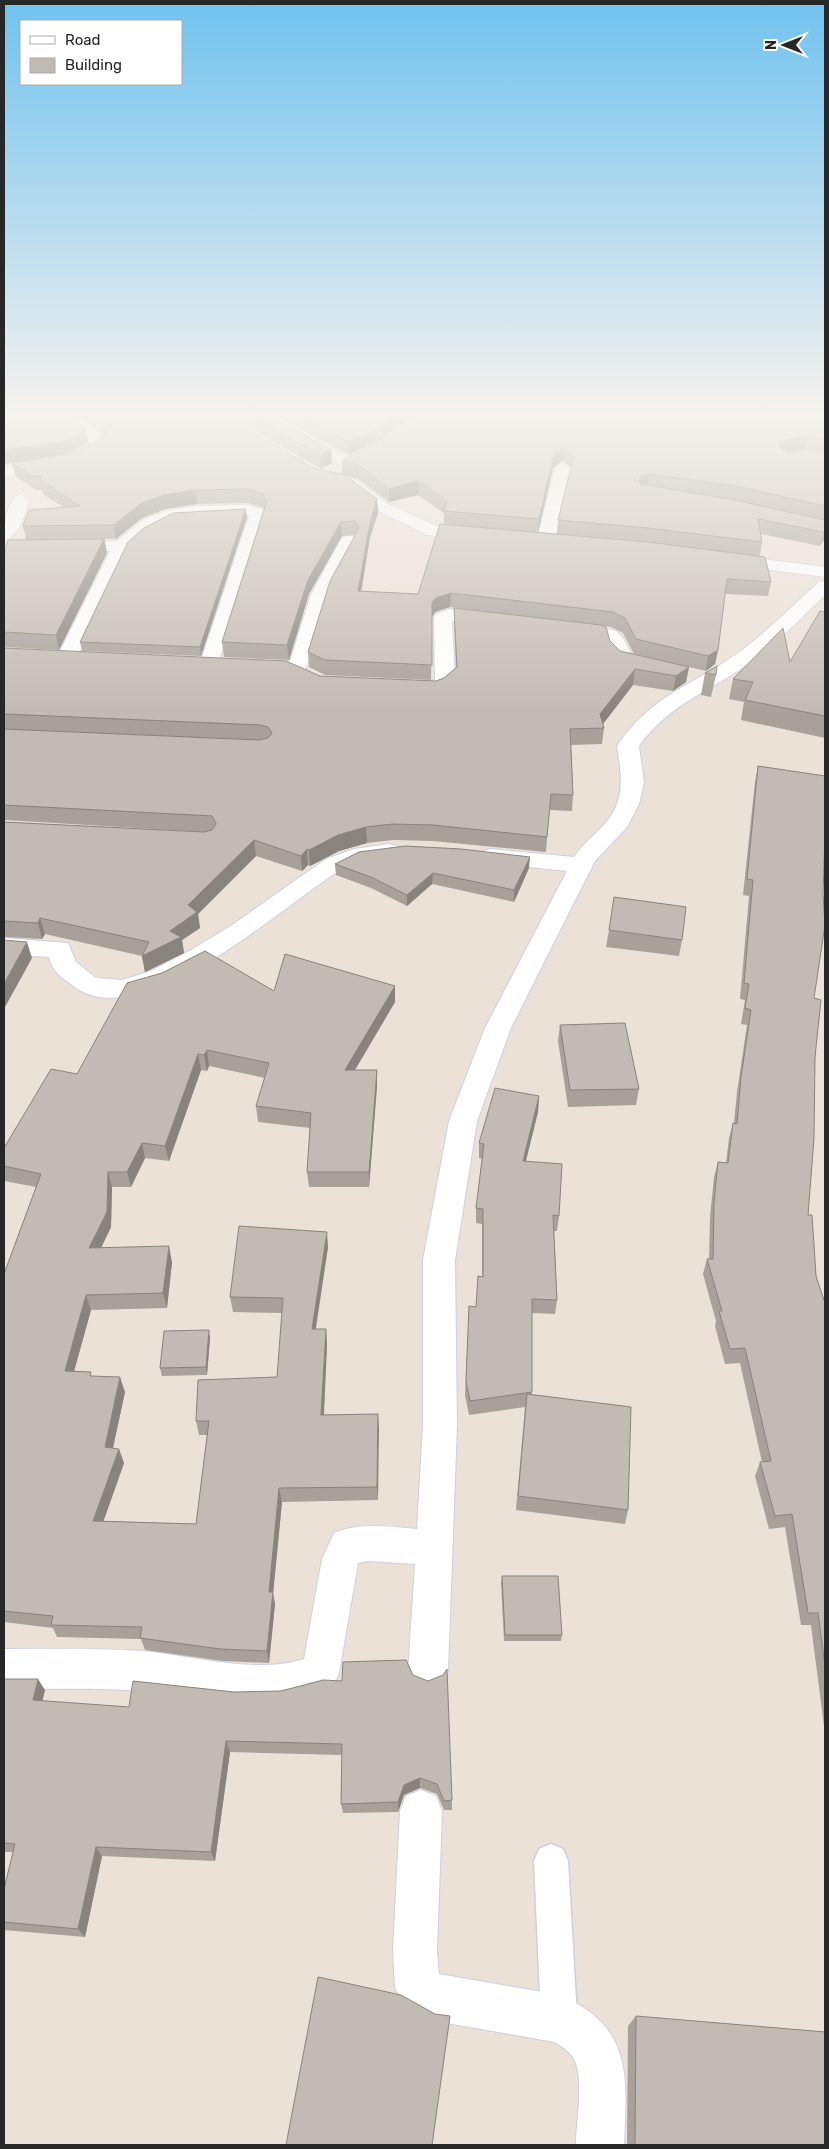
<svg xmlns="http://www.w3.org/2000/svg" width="829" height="2149" font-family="Rubik,sans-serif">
  <rect width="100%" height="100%" fill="#ebe1d6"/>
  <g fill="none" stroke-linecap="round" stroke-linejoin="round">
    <defs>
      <path id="lane" d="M 551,1844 L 563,1849 L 568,1861 L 577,2018 L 572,2031 L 559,2036 L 546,2031 L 541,2018 L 534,1861 L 539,1849 Z"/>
      <path id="street" d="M 48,413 C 71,411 96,423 107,445 C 90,469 31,472 4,476 L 4,466 L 65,457 L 91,444 L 81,433 Z
        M 250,413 L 267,413 L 357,464 L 355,467 L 343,467 Z
        M 563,463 L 571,468 L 555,539 L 552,543 L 540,543 L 537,539 L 555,468 Z
        M 348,477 L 354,479 L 386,503 L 436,526 L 476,530 L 482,531 L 484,535 L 482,539 L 476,540 L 427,535 L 374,509 L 342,485 L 340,482 L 342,479 Z
        M 21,494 L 29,499 C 25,513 21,536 4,540 C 4,527 6,498 21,494 Z
        M 248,505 L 264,510 L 266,514 L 217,667 L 203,667 L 200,663 L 249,516 L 246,515 L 174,519 L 155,528 L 141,538 L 128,549 L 77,657 L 74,661 L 60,661 L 57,657 L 110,551 L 98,550 L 95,546 L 98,542 L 117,541 L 143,520 L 166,511 L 197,506 Z
        M 349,536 L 355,537 L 358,541 L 329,595 L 306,668 L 292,674 L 253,670 L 250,666 L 253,662 L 290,661 L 311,595 L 340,541 L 343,537 Z
        M 730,555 L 825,567 L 825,577 L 724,564 L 721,560 L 724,556 Z
        M 825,581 L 825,595 C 801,618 778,642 751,662 C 710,691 669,704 639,746 L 644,782 L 639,804 L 627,827 L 595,861 L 551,948 L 511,1028 L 477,1121 L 455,1260 L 457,1425 L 448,1671 L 442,1685 L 428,1691 L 414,1685 L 408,1671 L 415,1564 L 368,1561 L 358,1563 L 339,1673 L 333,1687 C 262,1716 213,1696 141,1691 C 95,1687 50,1690 4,1688 L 4,1649 C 50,1649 95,1648 141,1651 C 191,1655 256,1675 304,1659 L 322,1559 L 334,1533 C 361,1522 388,1527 417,1529 L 423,1425 L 423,1260 L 449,1121 L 485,1028 L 567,871 L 491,863 L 483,861 L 479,856 L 483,851 L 491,849 L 574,857 C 583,843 598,833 608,820 C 626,798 621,771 617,746 C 653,694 690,687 738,653 C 767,632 792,606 819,582 Z
        M 450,609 L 497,615 L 499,619 L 497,623 L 490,625 L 452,621 L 455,682 C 445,697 424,696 408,692 L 405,688 L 408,684 L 435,680 L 434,618 L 436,614 Z
        M 572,622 L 616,631 L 623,638 L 631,654 L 655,662 L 658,666 L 655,670 L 648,672 L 616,662 L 603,640 L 565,632 L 563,628 L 565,624 Z
        M 389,844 L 397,846 L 401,851 L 397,856 C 379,861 359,859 342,869 C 285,903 140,1040 72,985 C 61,977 52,971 49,957 L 4,954 L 4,938 L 68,943 L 76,962 L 96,978 L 122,980 L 151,971 L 191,950 L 232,925 L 326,859 L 354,849 Z
        M 421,1790 L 436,1796 L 442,1811 L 437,1951 L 439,1974 L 559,1995 C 633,2026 627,2075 624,2145 L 576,2145 C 576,2121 584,2083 575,2061 C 572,2053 562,2047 555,2042 L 435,2021 L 402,2003 L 395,1987 L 393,1951 L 400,1811 L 406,1796 Z"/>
    </defs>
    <!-- lane casing -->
    <use href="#lane" stroke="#cbd0e2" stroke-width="3"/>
    <!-- street casing -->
    <use href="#street" stroke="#cbd0e2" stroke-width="2"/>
    <!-- lane -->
    <use href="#lane" fill="#fff" fill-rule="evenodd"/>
    <!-- street -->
    <use href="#street" fill="#fff" fill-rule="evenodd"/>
  </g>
  <!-- wall -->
  <path fill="#a7a19a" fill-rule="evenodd" d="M 4,413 L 86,430 L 88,443 L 68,453 L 72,453 L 97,441 L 103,436 L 91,423 L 75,415 L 64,413 L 220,413 L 313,468 L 377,499 L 378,513 L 370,537 L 361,591 L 418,594 L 444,524 L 444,513 L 418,495 L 389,502 L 358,479 L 342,474 L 342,461 L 825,413 L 825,538 L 820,546 L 761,534 L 762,542 L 760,556 L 771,582 L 768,596 L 725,594 L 718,650 L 715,664 L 706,671 L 689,667 L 686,682 L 673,691 L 633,685 L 603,724 L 604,728 L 602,744 L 571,745 L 573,795 L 572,811 L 549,810 L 546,852 L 433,841 L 393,840 L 367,843 L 339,851 L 310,866 L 308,865 L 302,871 L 256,856 L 198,914 L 200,928 L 182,940 L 184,953 L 145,972 L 142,956 L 45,934 L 42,939 L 4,937 L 4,822 L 205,832 L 4,820 L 4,648 L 320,676 L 436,681 L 444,678 L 456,668 L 454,623 L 454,608 L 520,616 L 450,607 L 435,612 L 432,617 L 431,680 L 325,675 L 309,667 L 308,652 L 355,535 L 342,536 L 309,594 L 289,660 L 224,657 L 222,642 L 264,508 L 248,503 L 197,504 L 165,509 L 142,518 L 116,539 L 105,539 L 107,553 L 59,650 L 4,647 L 4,554 L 26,539 L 23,526 L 63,507 L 43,494 L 42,490 L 36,490 L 15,476 L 12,463 L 4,464 ZM 562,461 L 571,467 L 558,520 L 557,534 L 538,532 L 553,468 ZM 604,626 L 611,627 L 623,633 L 634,654 L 620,651 L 610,641 Z
    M 224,413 L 264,413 L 331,450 L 332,463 L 321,469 Z
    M 270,413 L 417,413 L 382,439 L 349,455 Z
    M 247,517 L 201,656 L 82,651 L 80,642 Z
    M 825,612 L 825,738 L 741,720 L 744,702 L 729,699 L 733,679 L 790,662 Z
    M 705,673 L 716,675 L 711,697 L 701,695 Z
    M 758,766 L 814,998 L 815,1057 L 808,1215 L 816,1276 L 825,1303 L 825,1734 L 811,1625 L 801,1625 L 785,1527 L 769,1529 L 755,1476 L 760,1462 L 762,1462 L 740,1363 L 725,1364 L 715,1326 L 716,1321 L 703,1274 L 707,1259 L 709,1259 L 710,1217 L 714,1177 L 718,1162 L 726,1163 L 729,1138 L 733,1123 L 734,1123 L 737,1092 L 747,1025 L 741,1024 L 745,1000 L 740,999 L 749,896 L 743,895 L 755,782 Z
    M 335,864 L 529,868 L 514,902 L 432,884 L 407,906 L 371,888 L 336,875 Z
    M 609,930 L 682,940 L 679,956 L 606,947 Z
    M 274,991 L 395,1002 L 355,1070 L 377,1070 L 377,1086 L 369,1187 L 309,1187 L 307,1172 L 310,1128 L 258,1122 L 256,1106 L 265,1078 L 209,1066 L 207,1071 L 201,1070 L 169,1161 L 145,1158 L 131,1187 L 112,1187 L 111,1227 L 101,1247 L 172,1262 L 167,1308 L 91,1310 L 74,1371 L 93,1376 L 125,1392 L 113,1448 L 124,1463 L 103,1521 L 196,1524 L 207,1435 L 199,1435 L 196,1421 L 277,1377 L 282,1313 L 233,1312 L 230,1297 L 328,1247 L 316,1329 L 326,1329 L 327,1344 L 324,1415 L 378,1414 L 378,1500 L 282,1502 L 273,1594 L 275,1604 L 269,1663 L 223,1661 L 145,1650 L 141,1639 L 57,1637 L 53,1628 L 4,1622 L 4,1274 L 36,1187 L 4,1181 L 4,1148 L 77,1074 Z
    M 560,1025 L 639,1089 L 636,1105 L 568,1107 L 558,1041 Z
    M 539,1096 L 538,1112 L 526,1161 L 559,1216 L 557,1231 L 554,1231 L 557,1300 L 555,1314 L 532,1313 L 532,1394 L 628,1510 L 625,1524 L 516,1510 L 525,1407 L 469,1415 L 465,1395 L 469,1306 L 476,1307 L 482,1277 L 482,1224 L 476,1223 L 476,1208 L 482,1159 L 479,1158 L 479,1143 Z
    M 210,1338 L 207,1375 L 162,1376 L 160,1368 Z
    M 502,1576 L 562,1635 L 561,1641 L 504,1641 L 501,1583 Z
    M 4,1679 L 45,1690 L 42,1701 L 129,1707 L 234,1692 L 281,1691 L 342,1681 L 452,1800 L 452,1810 L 444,1810 L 437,1794 L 420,1788 L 404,1795 L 398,1812 L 343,1813 L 341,1804 L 342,1755 L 230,1752 L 215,1861 L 102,1856 L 85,1937 L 4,1930 L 4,1889 L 13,1852 L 4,1852 Z
    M 636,2016 L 825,2145 L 627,2145 L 628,2026 Z"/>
  <!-- shaded-wall -->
  <path fill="#88837d" d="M 400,413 L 417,413 L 382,439 L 349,455 L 349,442 Z
    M 86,430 L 88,443 L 64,455 L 4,464 L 4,450 Z
    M 808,436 L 805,449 L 780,454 L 778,446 L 782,441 Z
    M 563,448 L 562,461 L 553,468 L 538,533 L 539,519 L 554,454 Z
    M 331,450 L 332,463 L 321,469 L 320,455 Z
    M 649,474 L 647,487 L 637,495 L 639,481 L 641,476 Z
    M 418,481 L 418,495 L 389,502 L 389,489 Z
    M 195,490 L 197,504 L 165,509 L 142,518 L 116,539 L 114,525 L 140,504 L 163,495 Z
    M 377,499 L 378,513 L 370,537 L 359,605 L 358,591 L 370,523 Z
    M 246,509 L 247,517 L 201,656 L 200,647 Z
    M 341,522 L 342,536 L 309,594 L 289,660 L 287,645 L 308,580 Z
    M 825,529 L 825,538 L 820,546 L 824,532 Z
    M 104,539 L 107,553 L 59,650 L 56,635 Z
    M 451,593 L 450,607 L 435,612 L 432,617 L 431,680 L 432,602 L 436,598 Z
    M 718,650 L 715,664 L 706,671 L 708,656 Z
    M 689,667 L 686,682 L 673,691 L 676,676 Z
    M 635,669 L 633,685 L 599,729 L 600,714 Z
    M 366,827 L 367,843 L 339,851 L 310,866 L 309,850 L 338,835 Z
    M 254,840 L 256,856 L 198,914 L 200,928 L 182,940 L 184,953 L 145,972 L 142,956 L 170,931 L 188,905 Z
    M 307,849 L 308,865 L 302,871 L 301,856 Z
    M 530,857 L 529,868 L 514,902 L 514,890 Z
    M 433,873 L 432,884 L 407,906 L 407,895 Z
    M 40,918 L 45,934 L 42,939 L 38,923 Z
    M 27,942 L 32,958 L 4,1009 L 4,984 Z
    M 395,986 L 395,1002 L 346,1085 L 345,1070 Z
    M 207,1050 L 209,1066 L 207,1071 L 204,1055 Z
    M 198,1054 L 201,1070 L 169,1161 L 165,1146 Z
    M 377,1070 L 377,1086 L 369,1187 L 369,1172 Z
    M 539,1096 L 538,1112 L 522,1176 L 523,1161 Z
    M 142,1143 L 145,1158 L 131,1187 L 127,1172 Z
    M 108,1172 L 112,1187 L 111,1227 L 94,1263 L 89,1248 Z
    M 327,1232 L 328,1247 L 313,1344 L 312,1329 Z
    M 169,1246 L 172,1262 L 167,1308 L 163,1293 Z
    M 86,1295 L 91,1310 L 70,1386 L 65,1371 Z
    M 326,1329 L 327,1344 L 323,1429 L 321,1415 Z
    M 209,1330 L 210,1338 L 207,1375 L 206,1367 Z
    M 120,1377 L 125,1392 L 110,1461 L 105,1447 Z
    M 378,1414 L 379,1428 L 378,1500 L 377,1487 Z
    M 119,1449 L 124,1463 L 99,1534 L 93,1521 Z
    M 279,1488 L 282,1502 L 273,1594 L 275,1604 L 269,1663 L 267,1651 L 269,1592 Z
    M 38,1679 L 45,1690 L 40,1711 L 33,1700 Z
    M 226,1741 L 230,1752 L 215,1861 L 211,1852 Z
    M 420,1778 L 420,1788 L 404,1795 L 398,1812 L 398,1802 L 404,1785 Z
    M 96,1847 L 102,1856 L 85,1937 L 78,1929 Z"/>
  <!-- building -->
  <path fill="#c2bbb3" stroke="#88837d" d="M 4,413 L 63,413 L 77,421 L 86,430 L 62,442 L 4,450 Z
    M 91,413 L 220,413 L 313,468 L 345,475 L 377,499 L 370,523 L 358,591 L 418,594 L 440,524 L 648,542 L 765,557 L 771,582 L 727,579 L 718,650 L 708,656 L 636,639 L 625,618 L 613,612 L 451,593 L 436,598 L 432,602 L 432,665 L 325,660 L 308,652 L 330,581 L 359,528 L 355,521 L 341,522 L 308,580 L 287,645 L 222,642 L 267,501 L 263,494 L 247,489 L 195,490 L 163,495 L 140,504 L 114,525 L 23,526 L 29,510 L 80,506 L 40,480 L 41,476 L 33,476 L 12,463 L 72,453 L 97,441 L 107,432 L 101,423 Z
    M 245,413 L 264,413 L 331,450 L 320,455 Z
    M 294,413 L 400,413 L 382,426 L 349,442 Z
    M 423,413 L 825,413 L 825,440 L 808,436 L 782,441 L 778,446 L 788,452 L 808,449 L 825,453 L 825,506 L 736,486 L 649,474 L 641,476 L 639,481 L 641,484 L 735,500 L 825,520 L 825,529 L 824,532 L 758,519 L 762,542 L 648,528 L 558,520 L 574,455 L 563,448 L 554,454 L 539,519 L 444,511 L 447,501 L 418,481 L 389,489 L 358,465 L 342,461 L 394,435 Z
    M 246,509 L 200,647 L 80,642 L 128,542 L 144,528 L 173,513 Z
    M 104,539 L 56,635 L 4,632 L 4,554 L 8,540 Z
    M 454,608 L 601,625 L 606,627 L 610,641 L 620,651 L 689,667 L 676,676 L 635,669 L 600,714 L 604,728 L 570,729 L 573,795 L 551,794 L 547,837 L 433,825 L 393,824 L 366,827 L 338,835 L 309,850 L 307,849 L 301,856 L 254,840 L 188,905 L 197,912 L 170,931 L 181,937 L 142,956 L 149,942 L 40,918 L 38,923 L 4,921 L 4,822 L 204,832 L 212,830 L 216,824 L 212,816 L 4,805 L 4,729 L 259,740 L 268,738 L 272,733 L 268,727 L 260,725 L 4,714 L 4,648 L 286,661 L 320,676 L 436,681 L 444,678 L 457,667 Z
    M 820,611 L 825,612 L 825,716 L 745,700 L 753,682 L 733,679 L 783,628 L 790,662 Z
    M 717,666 L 716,675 L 705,673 Z
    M 758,766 L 825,776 L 825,836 L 823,894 L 825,925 L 814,998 L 821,1000 L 815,1057 L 814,1138 L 808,1215 L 812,1215 L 816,1276 L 825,1303 L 825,1666 L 818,1613 L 808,1613 L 792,1514 L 775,1516 L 760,1462 L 771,1461 L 745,1348 L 730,1349 L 719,1311 L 722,1311 L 707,1259 L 713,1259 L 714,1202 L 718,1162 L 728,1163 L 733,1123 L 737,1124 L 741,1077 L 751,1010 L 745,1008 L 749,984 L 744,983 L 753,880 L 747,879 Z
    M 405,846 L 461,849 L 530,857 L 514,890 L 433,873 L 407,895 L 371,877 L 335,864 L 359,852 Z
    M 614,897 L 686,907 L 682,940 L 609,930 Z
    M 4,940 L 27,942 L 4,984 Z
    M 205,951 L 274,991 L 285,954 L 395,986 L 345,1070 L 377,1070 L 369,1172 L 307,1172 L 311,1113 L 256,1106 L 269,1063 L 207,1050 L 204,1055 L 198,1054 L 165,1146 L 142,1143 L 127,1172 L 108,1172 L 107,1212 L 89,1248 L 169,1246 L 163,1293 L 86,1295 L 65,1371 L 91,1372 L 90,1376 L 120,1377 L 105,1447 L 119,1449 L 93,1521 L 196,1524 L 209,1421 L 196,1421 L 198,1380 L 277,1377 L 283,1298 L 230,1297 L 239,1226 L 327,1232 L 312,1329 L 326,1329 L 321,1415 L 378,1414 L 377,1487 L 279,1488 L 269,1592 L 273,1592 L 267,1651 L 220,1649 L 140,1638 L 142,1627 L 51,1625 L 53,1616 L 4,1611 L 4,1274 L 41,1174 L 4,1166 L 4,1148 L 51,1069 L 77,1074 L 127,983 L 162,973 Z
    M 625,1023 L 639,1089 L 570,1090 L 560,1025 Z
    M 495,1088 L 539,1096 L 523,1161 L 562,1164 L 559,1216 L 553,1215 L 557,1300 L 532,1299 L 532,1392 L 470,1401 L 466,1381 L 469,1306 L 476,1307 L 478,1276 L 483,1277 L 483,1209 L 476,1208 L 484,1144 L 479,1143 Z
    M 209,1330 L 206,1367 L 160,1368 L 164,1331 Z
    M 527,1394 L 631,1407 L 628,1510 L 518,1496 Z
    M 502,1576 L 558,1576 L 562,1635 L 505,1635 Z
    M 406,1660 L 413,1675 L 428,1681 L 443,1675 L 447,1669 L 452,1800 L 444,1801 L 437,1784 L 420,1778 L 404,1785 L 398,1802 L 341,1804 L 342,1744 L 226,1741 L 211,1852 L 96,1847 L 78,1929 L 4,1922 L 4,1889 L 15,1844 L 4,1843 L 4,1679 L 38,1679 L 33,1700 L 129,1707 L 133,1681 L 234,1692 L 281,1691 L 323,1680 L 342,1681 L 343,1662 Z
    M 318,1977 L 401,1995 L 435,2014 L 450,2016 L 432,2145 L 286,2145 Z
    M 636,2016 L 825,2032 L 825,2145 L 635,2145 Z"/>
  <!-- sky -->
  <linearGradient id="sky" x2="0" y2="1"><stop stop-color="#70c2ef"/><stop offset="0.58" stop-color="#f6f2ed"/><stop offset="1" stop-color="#f6f2ed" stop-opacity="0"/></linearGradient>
  <rect width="829" height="713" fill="url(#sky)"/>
  <!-- border -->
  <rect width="829" height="2149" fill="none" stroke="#272727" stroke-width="10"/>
  <!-- legend -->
  <rect x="20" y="20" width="162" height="65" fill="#ffffff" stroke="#a9a9a9"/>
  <rect x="30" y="36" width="25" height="8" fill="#ffffff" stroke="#a9a9a9"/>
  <text x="65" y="45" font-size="15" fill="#272727">Road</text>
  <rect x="30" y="58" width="25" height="15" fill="#c2bbb3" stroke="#a9a9a9"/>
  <text x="65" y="70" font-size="15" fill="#272727">Building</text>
  <!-- north arrow -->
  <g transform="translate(784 45) rotate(270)" stroke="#ffffff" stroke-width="4" paint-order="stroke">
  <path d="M0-4L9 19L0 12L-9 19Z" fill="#272727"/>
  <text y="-8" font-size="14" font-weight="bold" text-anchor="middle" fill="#272727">N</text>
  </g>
</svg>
